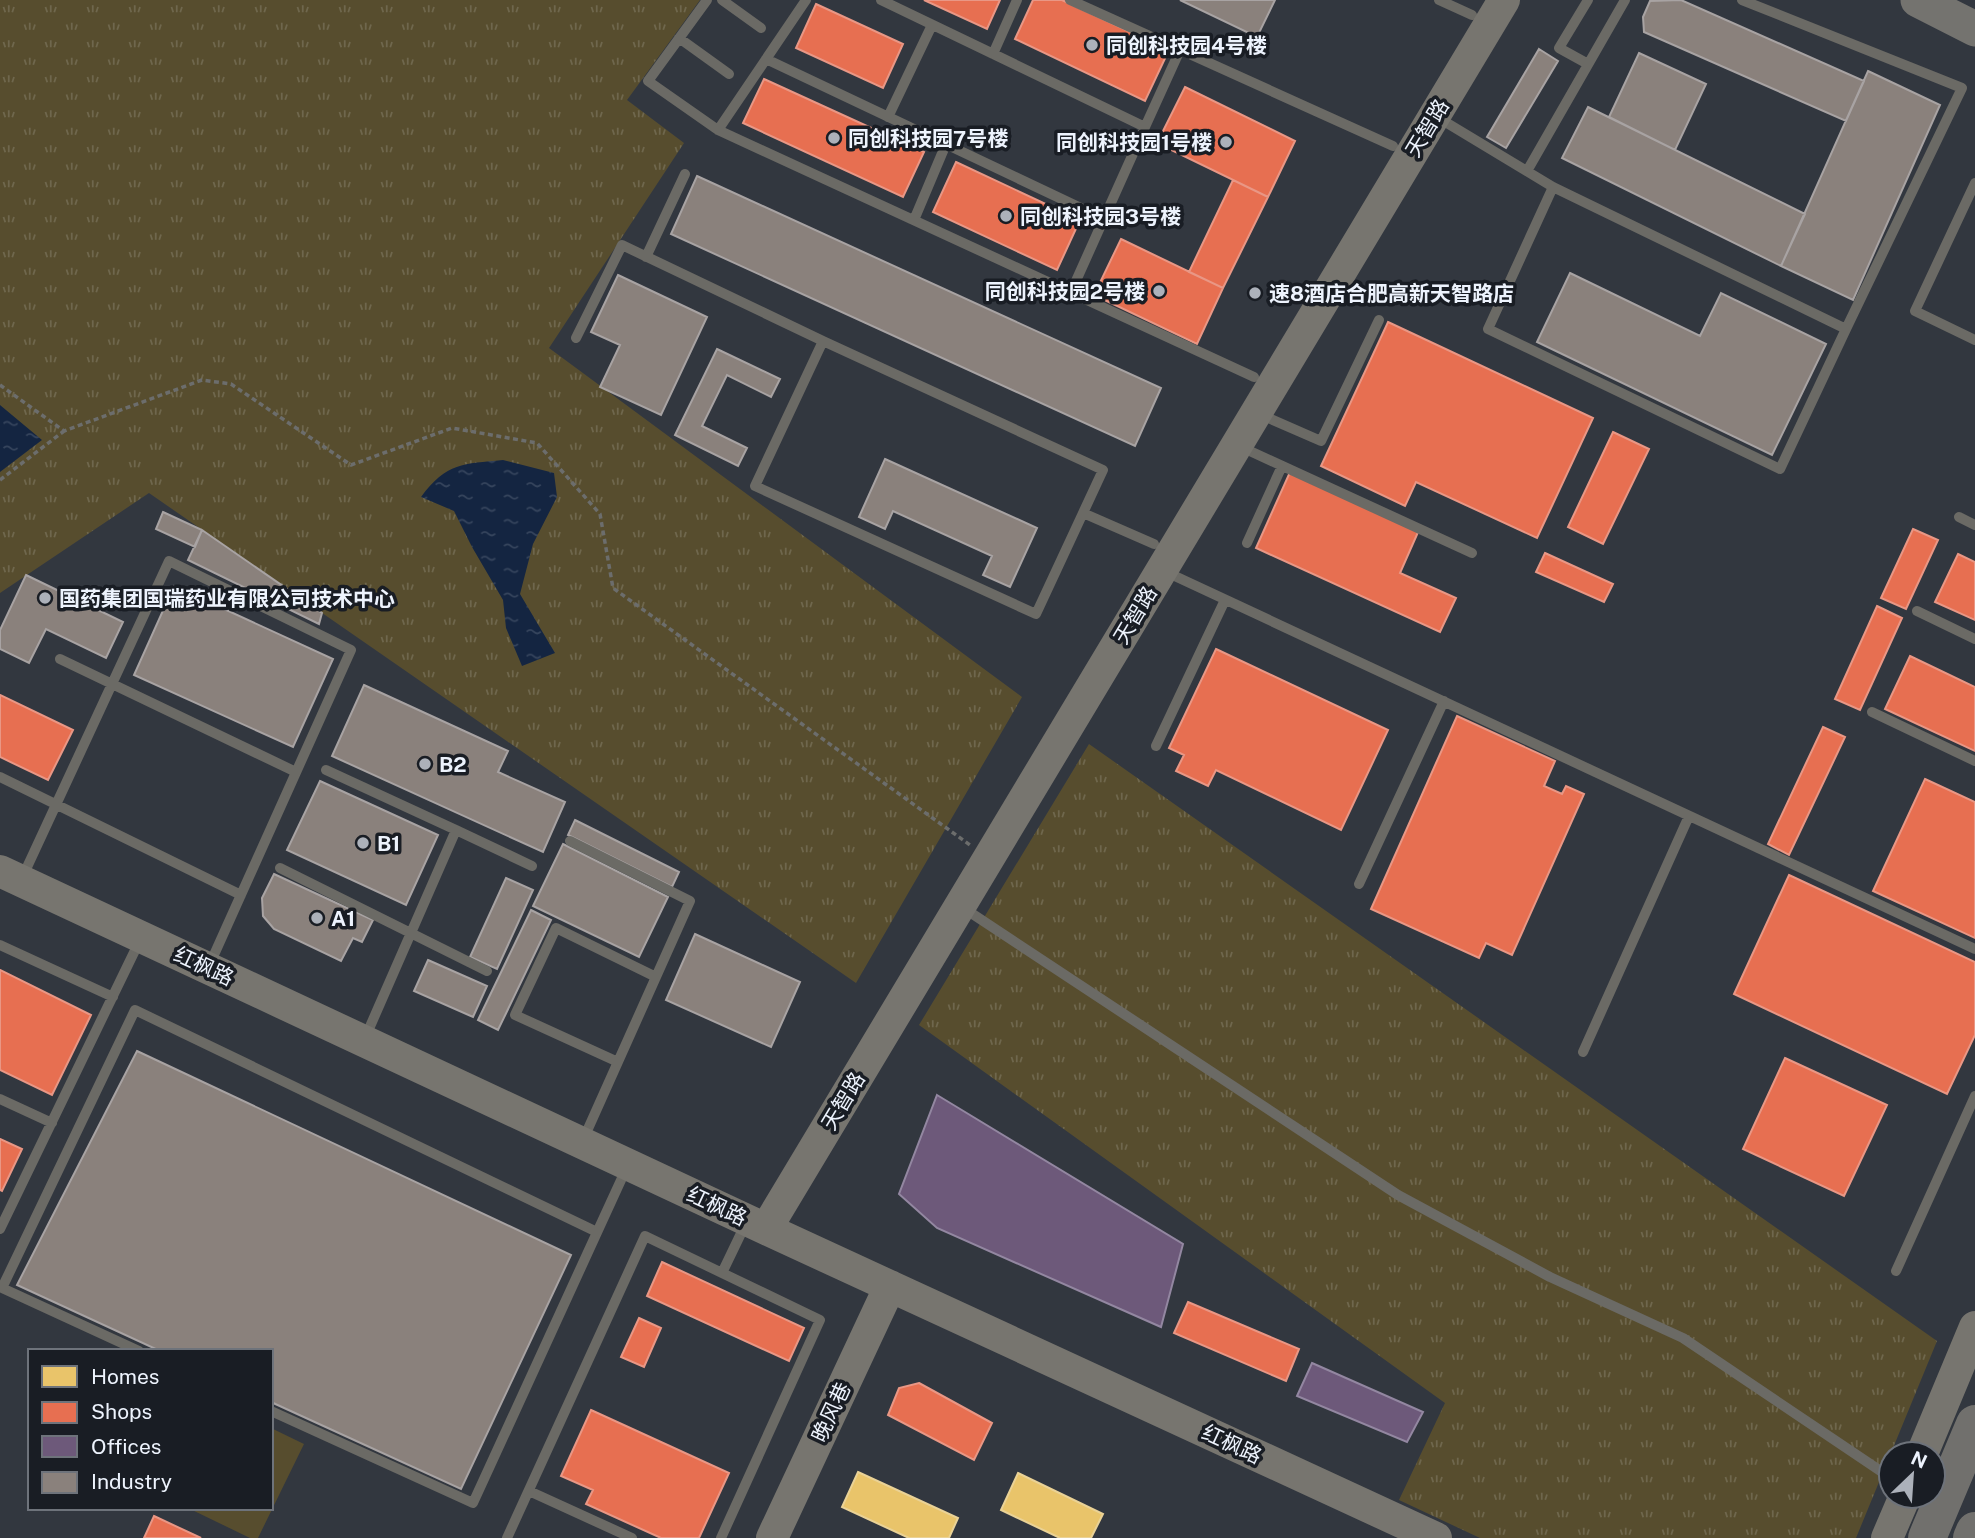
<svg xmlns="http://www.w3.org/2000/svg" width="1975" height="1538" font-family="'Public Sans','Noto Sans SC',sans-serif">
  <defs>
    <pattern id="park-tufts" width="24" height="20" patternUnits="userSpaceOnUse" patternTransform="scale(1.75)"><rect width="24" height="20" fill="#574d2e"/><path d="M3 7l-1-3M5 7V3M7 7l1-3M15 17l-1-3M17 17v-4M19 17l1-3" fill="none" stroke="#6f674d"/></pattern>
    <pattern id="water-ripples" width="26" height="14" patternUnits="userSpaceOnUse" patternTransform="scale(1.75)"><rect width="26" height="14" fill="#142541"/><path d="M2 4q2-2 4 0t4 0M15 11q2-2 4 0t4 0" fill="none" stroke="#36455d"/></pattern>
  </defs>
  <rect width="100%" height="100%" fill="#32373f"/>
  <!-- green -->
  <path fill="#574d2e" d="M 271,1428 L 304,1444 L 258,1538 L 250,1538 L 188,1508 L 271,1508 Z"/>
  <!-- park -->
  <path fill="url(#park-tufts)" d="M 0,0 L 700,0 L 627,100 L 684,143 L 549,348 L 1022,697 L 856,983 L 149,493 L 0,593 Z
    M 1089,744 L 1937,1341 L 1856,1538 L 1480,1538 L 1399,1500 L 1445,1403 L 919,1025 Z"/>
  <!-- water -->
  <path fill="url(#water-ripples)" d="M 0,405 L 42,440 L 0,472 Z
    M 503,460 L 554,473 L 557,497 L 533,544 L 520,594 L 555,653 L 522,666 L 506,628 L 503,600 L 472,547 L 454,511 L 421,497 C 447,462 463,464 503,460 Z"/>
  <!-- homes -->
  <path fill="#e9c46a" stroke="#ead296" stroke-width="2" d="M 858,1472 L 958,1518 L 949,1538 L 909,1538 L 842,1507 Z
    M 1018,1473 L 1103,1514 L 1091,1538 L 1060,1538 L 1001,1510 Z"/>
  <!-- shops -->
  <path fill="#e76f51" stroke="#e99785" stroke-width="2" d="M 924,0 L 1000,0 L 987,29 Z
    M 1033,0 L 1062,0 L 1169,50 L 1145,101 L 1015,39 Z
    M 816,4 L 903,44 L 883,88 L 796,48 Z
    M 764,79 L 924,152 L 903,197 L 743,123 Z
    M 1185,87 L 1295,141 L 1268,197 L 1157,143 Z
    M 956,162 L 1080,220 L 1057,270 L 933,212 Z
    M 1233,180 L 1268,197 L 1223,288 L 1189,272 Z
    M 1121,239 L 1223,288 L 1197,344 L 1094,295 Z
    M 1388,322 L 1593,418 L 1537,538 L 1416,482 L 1405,506 L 1321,466 Z
    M 1613,432 L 1649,449 L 1603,544 L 1568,527 Z
    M 1290,472 L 1419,530 L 1400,573 L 1456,598 L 1440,632 L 1256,548 Z
    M 1913,529 L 1938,540 L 1906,609 L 1881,598 Z
    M 1545,553 L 1613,584 L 1604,602 L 1536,572 Z
    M 1958,554 L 1975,562 L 1975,620 L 1935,602 Z
    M 1877,606 L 1902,618 L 1860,710 L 1835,699 Z
    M 1216,649 L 1388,730 L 1341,830 L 1216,770 L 1208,786 L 1176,771 L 1184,755 L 1169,748 Z
    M 1910,656 L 1975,687 L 1975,751 L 1885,709 Z
    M 0,695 L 73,730 L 48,780 L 0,757 Z
    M 1457,716 L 1555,761 L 1544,786 L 1562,794 L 1566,786 L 1584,794 L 1512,955 L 1486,943 L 1479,958 L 1371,909 Z
    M 1823,727 L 1845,737 L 1789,855 L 1768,844 Z
    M 1925,779 L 1975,802 L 1975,938 L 1873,891 Z
    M 1789,875 L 1975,962 L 1975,1035 L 1947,1094 L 1734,994 Z
    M 0,970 L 91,1015 L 52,1095 L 0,1070 Z
    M 1785,1058 L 1887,1105 L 1844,1196 L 1743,1149 Z
    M 0,1139 L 22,1149 L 2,1191 L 0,1190 Z
    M 662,1262 L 804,1328 L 789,1361 L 647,1296 Z
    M 1188,1302 L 1299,1349 L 1286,1381 L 1174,1333 Z
    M 639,1318 L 661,1328 L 644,1367 L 621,1357 Z
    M 919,1383 L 992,1423 L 974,1460 L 888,1415 L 899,1388 Z
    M 591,1410 L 729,1473 L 699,1538 L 661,1538 L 586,1504 L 593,1490 L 561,1476 Z
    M 154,1516 L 201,1538 L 144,1538 Z"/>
  <!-- offices -->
  <path fill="#6d597a" stroke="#9387a1" stroke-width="2" d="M 937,1095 L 1183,1244 L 1161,1327 L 937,1228 L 899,1194 Z
    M 1312,1363 L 1423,1412 L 1407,1442 L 1297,1396 Z"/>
  <!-- industry -->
  <path fill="#8a817c" stroke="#a8a3a3" stroke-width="2" d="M 1180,0 L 1275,0 L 1257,37 Z
    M 1681,0 L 1864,81 L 1846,121 L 1644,32 L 1643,17 L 1650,1 Z
    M 1539,49 L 1558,61 L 1506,148 L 1487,137 Z
    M 1639,53 L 1706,84 L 1675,150 L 1609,117 Z
    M 1868,71 L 1940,105 L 1853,300 L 1781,266 Z
    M 1588,107 L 1805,214 L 1781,266 L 1562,158 Z
    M 697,176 L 1161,388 L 1135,446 L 671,234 Z
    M 1570,273 L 1700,336 L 1721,293 L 1826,344 L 1772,455 L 1537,342 Z
    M 618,275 L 707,317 L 661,415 L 600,387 L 620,345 L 591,332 Z
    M 717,349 L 780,379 L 771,397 L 727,375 L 702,426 L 747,448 L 738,466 L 675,435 Z
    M 885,459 L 1037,528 L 1010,587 L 983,575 L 992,556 L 893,511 L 885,529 L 859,517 Z
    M 163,512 L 202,530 L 195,547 L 156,529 Z
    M 202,530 L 322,613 L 319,624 L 188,560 Z
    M 26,575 L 123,622 L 106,658 L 46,629 L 29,663 L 0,649 L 0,630 Z
    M 174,586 L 333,659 L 293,747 L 134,675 Z
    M 364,685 L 508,751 L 498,772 L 565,802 L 543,852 L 332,756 Z
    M 320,781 L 438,835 L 406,905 L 287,850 Z
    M 575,820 L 679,872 L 672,887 L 568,835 Z
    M 563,844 L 668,897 L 639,957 L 533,906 Z
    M 274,874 L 373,920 L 362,942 L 353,938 L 341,961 L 274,929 L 263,916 L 262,898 Z
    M 506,878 L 533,890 L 497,969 L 470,957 Z
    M 531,910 L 551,920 L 498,1030 L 478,1020 Z
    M 695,934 L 800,982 L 771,1047 L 666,1000 Z
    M 428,960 L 487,986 L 473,1017 L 414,991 Z
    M 137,1051 L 571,1255 L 461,1489 L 271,1402 L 271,1351 L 160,1351 L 17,1285 Z"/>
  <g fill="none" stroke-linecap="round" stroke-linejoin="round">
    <!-- path -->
    <path stroke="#6c6d6c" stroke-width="3.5" stroke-dasharray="5 3.5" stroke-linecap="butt" d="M 0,385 L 64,431 L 202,380 L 231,384 L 351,465 L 452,428 L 537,443 L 600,514 L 613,588 L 970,845
      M 0,480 L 64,431"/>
    <!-- lane -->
    <path stroke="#6b6a65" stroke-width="10" d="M 707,0 L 648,81 L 718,130
      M 722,0 L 761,28
      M 806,0 L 718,130 L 1254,377
      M 881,0 L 1145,127 L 1071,292
      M 1070,0 L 1393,146
      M 1439,0 L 1472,15
      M 1588,0 L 1559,48 L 1588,64
      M 679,38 L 729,74
      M 993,54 L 1017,0
      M 766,59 L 1104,219
      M 888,117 L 932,25
      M 1437,117 L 1553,187 L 1846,329 L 1962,88 L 1742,0
      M 1145,127 L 1180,50
      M 1527,171 L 1625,0
      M 1975,183 L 1915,311 L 1975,340
      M 1553,187 L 1488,329 L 1780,469 L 1846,329
      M 914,220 L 946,144
      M 646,257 L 685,174
      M 576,338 L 622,245 L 823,341
      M 1259,414 L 1321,441 L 1379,320
      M 1239,446 L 1472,553
      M 1083,513 L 1103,470 L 823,341 L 755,486 L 1036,614 L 1083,513 L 1154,544
      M 1959,517 L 1975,525
      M 1247,543 L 1282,466
      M 1164,571 L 1975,949
      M 1917,611 L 1975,639
      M 60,659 L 296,772
      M 1872,712 L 1975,761
      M 1156,746 L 1225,600
      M 326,770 L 456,830 L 365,1038
      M 0,777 L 241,895
      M 456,830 L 532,866
      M 570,841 L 690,901 L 583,1140
      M 280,868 L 487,971
      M 22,878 L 169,561 L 351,650 L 209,966
      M 1359,884 L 1444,701
      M 962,907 L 1398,1195 L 1550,1277 L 1683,1338 L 1891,1478
      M 0,945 L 113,997
      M 1583,1052 L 1689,816
      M 618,1062 L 515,1015 L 556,928 L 656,977
      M 0,1099 L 52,1123
      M 0,1229 L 140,940
      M 1896,1271 L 1975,1096
      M 722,1273 L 746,1223
      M 139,1351 L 2,1288 L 135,1010 L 597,1232
      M 271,1411 L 473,1503 L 627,1167
      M 529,1491 L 632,1538
      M 507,1538 L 645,1236 L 820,1320 L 721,1538"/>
    <!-- secondary -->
    <path stroke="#77756f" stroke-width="32" d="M 0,871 L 766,1229 L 1436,1538
      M 766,1229 L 1504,0
      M 1922,1454 L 1975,1327
      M 772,1538 L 890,1286
      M 1887,1538 L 1905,1496"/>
    <!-- primary -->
    <path stroke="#74736f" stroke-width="35" d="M 1918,0 L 1975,29"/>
    <!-- highway -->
    <path stroke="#71706d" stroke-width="38" d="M 1927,1538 L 1975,1424
      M 1972,1538 L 1975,1531"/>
  </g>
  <!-- markers -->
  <g fill="#acb1ba" stroke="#191d24" stroke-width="2.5">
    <circle cx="1092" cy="45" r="7"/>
    <circle cx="834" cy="138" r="7"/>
    <circle cx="1226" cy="142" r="7"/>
    <circle cx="1006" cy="216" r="7"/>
    <circle cx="1159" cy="291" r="7"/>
    <circle cx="1255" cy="293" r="7"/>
    <circle cx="45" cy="598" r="7"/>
    <circle cx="425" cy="764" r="7"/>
    <circle cx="363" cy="843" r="7"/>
    <circle cx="317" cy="918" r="7"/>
  </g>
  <g text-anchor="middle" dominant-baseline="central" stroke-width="7" stroke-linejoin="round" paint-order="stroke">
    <!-- poi labels -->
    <g font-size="21" font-weight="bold" fill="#edf3fd" stroke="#191d24" text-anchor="start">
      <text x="1106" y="45">同创科技园4号楼</text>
      <text x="848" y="138">同创科技园7号楼</text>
      <text x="1212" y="142" text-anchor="end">同创科技园1号楼</text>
      <text x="1020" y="216">同创科技园3号楼</text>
      <text x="1145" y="291" text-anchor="end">同创科技园2号楼</text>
      <text x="1269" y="293">速8酒店合肥高新天智路店</text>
      <text x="59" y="598">国药集团国瑞药业有限公司技术中心</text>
      <text x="439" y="764">B2</text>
      <text x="377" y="843">B1</text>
      <text x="331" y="918">A1</text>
    </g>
    <!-- street labels -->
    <g font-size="21" fill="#edf3fd" stroke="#191d24">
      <text transform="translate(1427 128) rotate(-59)">天智路</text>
      <text transform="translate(1135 615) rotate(-59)">天智路</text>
      <text transform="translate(204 966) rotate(25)">红枫路</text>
      <text transform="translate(843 1101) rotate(-59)">天智路</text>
      <text transform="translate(717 1206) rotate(25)">红枫路</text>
      <text transform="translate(831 1412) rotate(-65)">晚风巷</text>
      <text transform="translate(1232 1444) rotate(25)">红枫路</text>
    </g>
  </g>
  <!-- legend -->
  <rect x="28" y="1349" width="245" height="161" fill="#191d24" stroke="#6e737b" stroke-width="2"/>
  <rect x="42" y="1366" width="35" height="21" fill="#e9c46a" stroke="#6e737b" stroke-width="2"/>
  <text x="91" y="1384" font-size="21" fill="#edf3fd">Homes</text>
  <rect x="42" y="1402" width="35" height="21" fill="#e76f51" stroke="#6e737b" stroke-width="2"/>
  <text x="91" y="1419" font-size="21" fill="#edf3fd">Shops</text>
  <rect x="42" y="1436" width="35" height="21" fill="#6d597a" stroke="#6e737b" stroke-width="2"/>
  <text x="91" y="1454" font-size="21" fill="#edf3fd">Offices</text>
  <rect x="42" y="1472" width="35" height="21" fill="#8a817c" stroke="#6e737b" stroke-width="2"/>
  <text x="91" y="1489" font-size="21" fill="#edf3fd">Industry</text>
  <!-- north arrow -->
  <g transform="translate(1912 1475) rotate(25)"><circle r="33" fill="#191d24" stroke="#6e737b" stroke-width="2"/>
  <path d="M0-5L12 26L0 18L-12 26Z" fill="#acb1ba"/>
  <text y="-10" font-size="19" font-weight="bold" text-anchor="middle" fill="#edf3fd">N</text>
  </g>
</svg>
